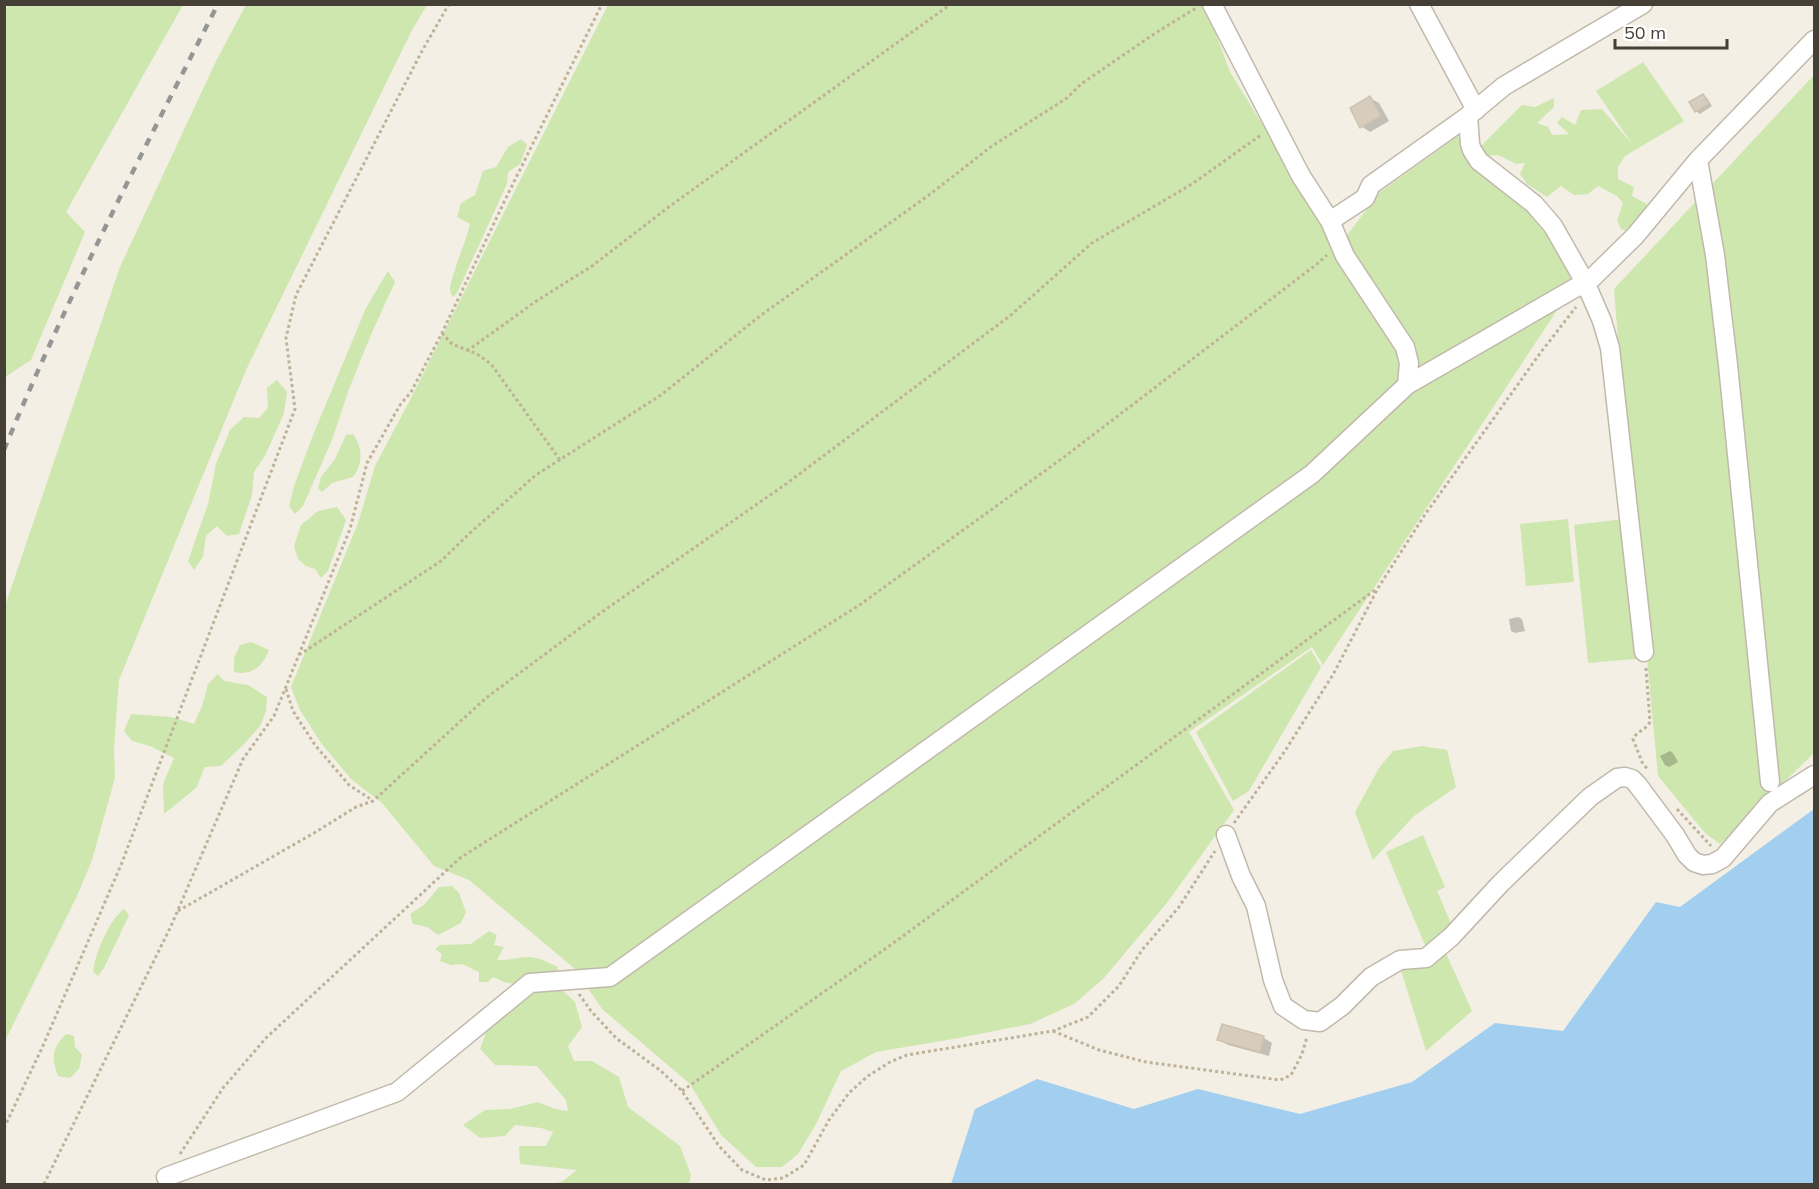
<svg xmlns="http://www.w3.org/2000/svg" width="1819" height="1189" font-family="Mulish,sans-serif">
  <rect width="100%" height="100%" fill="#f3efe5"/>
  <!-- green -->
  <path fill="#cde7ae" d="M 8,5 L 183,5 L 66,212 L 85,232 L 31,360 L 5,377 L 4,12 Z
    M 246,5 L 427,5 L 411,32 L 246,370 L 119,680 L 114,747 L 115,778 L 92,860 L 77,896 L 5,1041 L 5,606 L 120,267 L 217,59 Z
    M 608,5 L 1205,5 L 1230,72 L 1338,247 L 1379,193 L 1458,136 L 1474,163 L 1539,217 L 1577,280 L 1323,665 L 1312,647 L 1189,732 L 1234,810 L 1166,904 L 1104,978 L 1074,1004 L 1030,1024 L 959,1038 L 876,1052 L 841,1071 L 816,1124 L 798,1154 L 782,1167 L 756,1167 L 721,1135 L 690,1084 L 602,1009 L 575,969 L 469,880 L 434,866 L 382,803 L 352,780 L 321,743 L 300,710 L 291,687 L 358,523 L 375,466 L 409,402 Z
    M 1643,62 L 1684,121 L 1625,156 L 1618,167 L 1618,179 L 1634,187 L 1632,196 L 1647,204 L 1641,216 L 1628,232 L 1621,229 L 1617,221 L 1623,203 L 1617,196 L 1598,186 L 1588,194 L 1574,195 L 1561,186 L 1547,197 L 1527,184 L 1520,174 L 1525,163 L 1516,164 L 1498,155 L 1482,156 L 1481,146 L 1522,105 L 1535,107 L 1554,98 L 1554,107 L 1537,123 L 1548,127 L 1552,135 L 1569,134 L 1557,123 L 1562,117 L 1575,125 L 1581,110 L 1602,109 L 1632,144 L 1596,91 Z
    M 1814,75 L 1814,753 L 1720,844 L 1705,833 L 1658,776 L 1647,658 L 1588,663 L 1574,525 L 1632,518 L 1614,289 Z
    M 521,139 L 527,145 L 520,164 L 508,172 L 507,184 L 457,293 L 453,297 C 450,292 449,289 451,283 C 456,263 465,244 470,224 L 457,217 L 461,203 L 475,195 L 483,171 L 496,167 L 508,147 Z
    M 388,271 L 395,282 L 370,337 L 349,389 L 332,440 L 303,506 L 295,514 L 289,506 L 294,486 L 313,435 L 366,308 Z
    M 277,380 L 287,392 L 284,413 L 265,456 L 254,472 L 252,495 L 239,534 L 227,536 L 217,526 L 206,536 L 203,557 L 194,570 L 188,561 L 208,504 L 216,464 L 230,430 L 244,417 L 259,418 L 268,408 L 267,388 Z
    M 353,434 C 363,447 363,464 353,477 L 332,483 L 322,492 L 318,488 L 321,477 L 335,459 L 346,435 Z
    M 337,507 L 346,520 L 328,571 L 321,578 L 315,569 L 306,566 L 298,559 L 294,546 L 301,525 L 318,511 Z
    M 1568,519 L 1574,582 L 1526,586 L 1520,524 Z
    M 251,642 L 269,650 C 263,666 252,676 234,672 L 234,658 L 240,645 Z
    M 1311,650 L 1321,667 L 1249,791 L 1233,801 L 1196,732 Z
    M 218,674 L 224,681 L 248,685 L 267,697 L 266,711 L 260,726 L 244,744 L 221,766 L 205,767 L 196,788 L 164,814 L 163,784 L 174,758 L 150,746 L 132,741 L 124,731 L 131,714 L 171,717 L 194,724 L 202,706 L 208,684 Z
    M 1422,746 L 1447,750 L 1456,787 L 1414,816 L 1373,860 L 1355,812 L 1379,768 L 1393,751 Z
    M 1423,835 L 1445,887 L 1437,891 L 1453,928 L 1427,950 L 1386,852 Z
    M 452,886 L 459,893 L 466,912 L 461,923 L 438,935 L 427,927 L 413,924 L 410,914 L 424,905 L 439,887 Z
    M 124,909 L 129,915 L 104,968 L 98,976 L 93,972 C 95,954 109,920 124,909 Z
    M 489,931 L 497,935 L 494,945 L 504,947 L 497,960 C 508,961 518,957 528,957 C 538,957 549,963 558,967 L 556,973 L 527,979 L 514,984 L 504,982 L 493,977 L 488,982 L 479,982 L 479,972 L 462,964 L 451,965 L 440,961 L 442,954 L 435,949 L 440,945 L 471,944 Z
    M 1445,951 L 1472,1011 L 1426,1051 L 1400,967 Z
    M 558,986 L 575,1002 L 582,1027 L 568,1046 L 574,1061 L 592,1061 L 619,1077 L 628,1107 L 680,1146 L 691,1175 L 689,1184 L 553,1184 L 563,1181 L 577,1170 L 520,1164 L 519,1146 L 546,1146 L 553,1132 L 541,1128 L 515,1125 L 505,1136 L 480,1138 L 463,1125 L 485,1110 L 510,1109 L 538,1102 L 555,1109 L 568,1111 L 566,1100 L 537,1066 L 495,1065 L 480,1049 L 489,1024 L 536,989 Z
    M 66,1034 L 74,1036 L 75,1047 L 82,1055 L 79,1069 L 70,1078 L 58,1076 C 51,1058 52,1048 66,1034 Z"/>
  <!-- water -->
  <path fill="#a2cfef" d="M 1814,809 L 1814,1184 L 951,1184 L 975,1109 L 1037,1079 L 1134,1109 L 1198,1089 L 1300,1114 L 1412,1082 L 1495,1023 L 1563,1031 L 1656,902 L 1680,907 Z"/>
  <!-- shadow -->
  <path fill="#0003" d="M 1703,95 L 1707,98 L 1712,106 L 1700,114 L 1696,111 L 1691,103 Z
    M 1370,98 L 1379,103 L 1389,121 L 1370,132 L 1361,126 Z
    M 1518,617 L 1522,619 L 1525,631 L 1515,633 L 1511,631 L 1509,619 Z
    M 1670,751 L 1673,753 L 1678,762 L 1669,767 L 1665,765 L 1660,756 Z
    M 1223,1026 L 1264,1038 L 1272,1043 L 1269,1056 L 1228,1045 L 1219,1040 Z"/>
  <!-- building -->
  <path fill="#d7cdbe" stroke="#cfc2ae" stroke-width="1.5" d="M 1703,94 L 1709,104 L 1695,112 L 1689,102 Z
    M 1370,96 L 1381,116 L 1360,128 L 1350,108 Z
    M 1222,1024 L 1264,1036 L 1260,1052 L 1217,1040 Z"/>
  <g fill="none" stroke-linecap="round" stroke-linejoin="round">
    <defs>
      <path id="minor" d="M 1212,4 L 1301,176 L 1330,221 L 1365,198 L 1371,185 L 1468,116 L 1504,86 L 1643,4
        M 1419,4 L 1476,110
        M 1468,116 L 1470,144 L 1472,150 L 1479,161 L 1534,204 L 1553,226 L 1586,284 L 1602,321 L 1610,348 L 1644,652
        M 1698,160 L 1715,255 L 1728,365 L 1770,782
        M 1330,221 L 1345,256 L 1405,347 L 1409,363 L 1407,385
        M 1226,835 L 1241,876 L 1256,906 L 1273,980 L 1283,1006 L 1304,1020 L 1320,1022 L 1342,1006 L 1371,977 L 1400,960 L 1426,958 L 1451,937 L 1501,883 L 1590,797 L 1617,778 L 1625,777 L 1632,779 L 1637,784 L 1675,835 L 1687,855 L 1694,862 L 1703,865 L 1712,864 L 1723,858 L 1770,803 L 1814,775
        M 166,1177 L 397,1092 L 530,983 L 610,977 L 1312,474 L 1407,385 L 1575,288 L 1586,284 L 1635,236 L 1698,160 L 1814,40"/>
    </defs>
    <!-- minor casing -->
    <use href="#minor" stroke="#c1b9ab" stroke-width="21"/>
    <!-- path -->
    <path stroke="#bfb299" stroke-width="3" stroke-dasharray="3 3" stroke-linecap="butt" d="M 442,333 L 452,344 L 477,354 L 491,364 L 560,460
      M 467,351 L 535,302 L 592,266 L 670,206 L 951,4
      M 299,655 L 441,561 L 471,532 L 536,475 L 661,395 L 760,316 L 929,195 L 992,146 L 1067,98 L 1081,84 L 1157,32 L 1198,7
      M 1646,668 L 1650,722 C 1645,731 1638,730 1633,739 L 1642,762 L 1648,770
      M 286,689 L 293,711 L 315,745 L 349,785 L 372,800
      M 1677,809 L 1711,846
      M 1234,823 L 1285,751 L 1334,673 L 1378,588 L 1424,516 L 1541,352 L 1576,307
      M 178,911 L 314,833 L 356,807 L 373,801 L 486,698 L 599,614 L 786,484 L 1011,315 L 1092,243 L 1192,184 L 1261,135
      M 579,994 L 591,1011 L 616,1038 L 661,1071 L 682,1091 L 719,1146 L 742,1170 L 766,1180 L 783,1178 L 804,1165 L 829,1120 L 849,1093 L 868,1076 L 890,1062 L 907,1055 L 1053,1031 L 1088,1017 L 1119,986 L 1142,950 L 1179,907 L 1215,851
      M 1053,1031 L 1099,1050 L 1146,1062 L 1280,1080 L 1291,1075 L 1302,1054 L 1307,1037
      M 682,1091 L 888,947 L 1375,590
      M 4,1128 L 42,1048 L 121,865 L 295,409 L 286,338 L 296,295 L 422,51 L 449,4
      M 180,1154 L 223,1088 L 266,1038 L 460,858 L 861,604 L 1064,457 L 1317,264 L 1327,255
      M 44,1184 L 171,926 L 243,759 L 274,716 L 350,529 L 367,463 L 400,405 L 411,392 L 442,333 L 506,198 L 602,4"/>
    <!-- minor -->
    <use href="#minor" stroke="#fff" stroke-width="18"/>
    <!-- rail -->
    <path stroke="#959595" stroke-width="4.5" stroke-dasharray="8 8" stroke-linecap="butt" d="M 4,450 C 67,297 143,151 218,4"/>
  </g>
  <!-- border -->
  <rect width="1819" height="1189" fill="none" stroke="#453f35" stroke-width="12"/>
  <!-- scale -->
  <path d="M1615 39v9h112v-9" fill="none" stroke="#453f35" stroke-width="3"/>
  <text x="1624" y="39" font-size="18" fill="#453f35" stroke="#ffffff" stroke-width="4.5" paint-order="stroke">50 m</text>
</svg>
